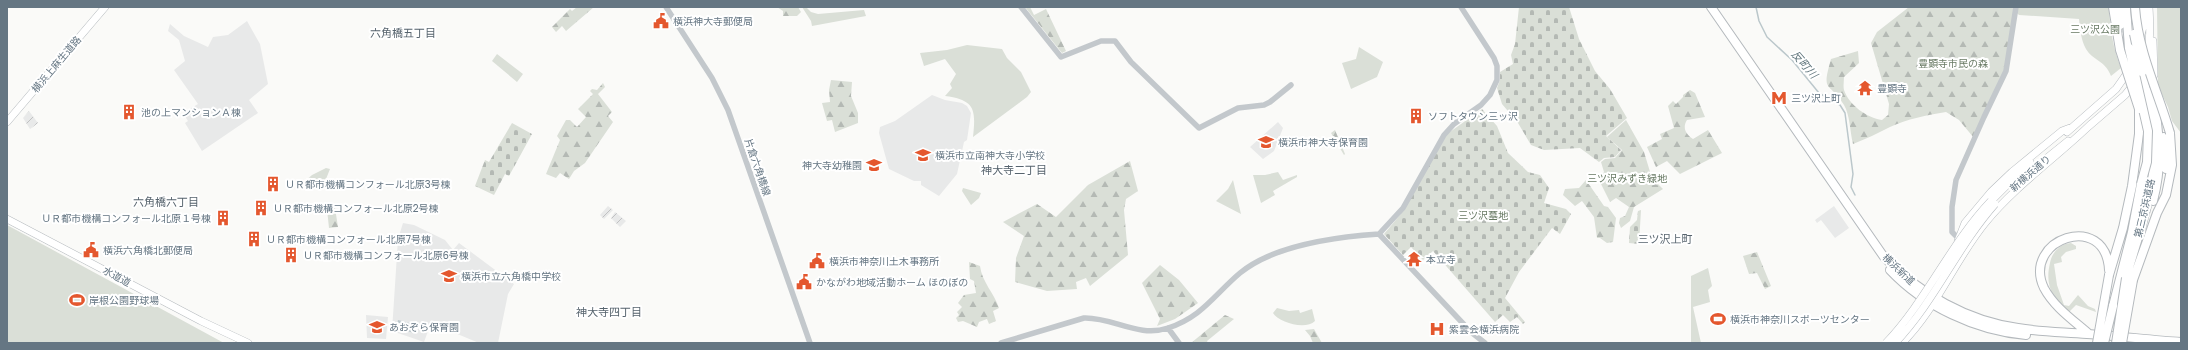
<svg xmlns="http://www.w3.org/2000/svg" width="2188" height="350" font-family="'Golos Text','Noto Sans JP',sans-serif">
  <defs>
    <pattern id="industrial-furrows" width="10" height="10" patternUnits="userSpaceOnUse"><rect width="10" height="10" fill="#e8e9e9"/><path d="M-1 1l2-2M0 10L10 0M9 11l2-2" fill="none" stroke="#c0c1c2"/></pattern>
    <pattern id="forest-firs" width="22" height="20" patternUnits="userSpaceOnUse"><rect width="22" height="20" fill="#dadfd7"/><path d="M5 1l3.5 6h-7zM16 11l3.5 6h-7z" fill="#b4b9b4"/></pattern>
    <pattern id="cemetery-stones" width="16" height="16" patternUnits="userSpaceOnUse"><rect width="16" height="16" fill="#dadfd7"/><path d="M2 7V4a2 2 0 0 1 4 0v3zM10 15v-3a2 2 0 0 1 4 0v3z" fill="#b4b9b4"/></pattern>
    <pattern id="water-ripples" width="26" height="14" patternUnits="userSpaceOnUse"><rect width="26" height="14" fill="#bbc7cb"/><path d="M2 4q2-2 4 0t4 0M15 11q2-2 4 0t4 0" fill="none" stroke="#9ca6aa"/></pattern>
  </defs>
  <rect width="100%" height="100%" fill="#fafaf8"/>
  <!-- built -->
  <path fill="#e8e9e9" d="M 247,21 L 260,44 L 268,84 L 249,100 L 258,113 L 202,151 L 185,123 L 188,121 L 183,113 L 198,104 L 174,70 L 185,61 L 179,40 L 168,31 L 170,24 L 184,36 L 208,47 L 213,37 L 228,35 Z
    M 932,95 L 945,100 L 962,103 L 967,106 L 971,113 L 967,140 L 964,142 L 957,174 L 939,196 L 921,185 L 921,181 L 914,181 L 889,169 L 879,133 L 880,127 L 895,121 Z
    M 1278,122 L 1283,128 L 1274,151 L 1263,159 L 1250,147 Z
    M 1834,206 L 1849,228 L 1835,238 L 1821,220 L 1817,223 L 1815,220 Z
    M 403,223 L 414,225 L 445,240 L 453,250 L 459,243 L 514,284 L 508,294 L 498,343 L 479,343 L 431,323 L 424,342 L 392,331 L 398,239 Z
    M 366,315 L 388,317 L 386,339 L 367,338 Z"/>
  <!-- industrial -->
  <path fill="url(#industrial-furrows)" d="M 29,111 L 38,123 L 30,129 L 23,118 Z
    M 608,206 L 613,210 L 604,219 L 600,215 Z
    M 615,212 L 626,221 L 620,227 L 611,218 Z"/>
  <!-- green -->
  <path fill="#dadfd7" d="M 802,7 L 806,7 L 811,12 L 818,14 L 864,10 L 866,16 L 812,26 L 811,21 Z
    M 2010,7 L 2109,7 C 2110,29 2113,48 2121,68 L 2111,76 C 2105,60 2093,61 2086,49 C 2081,40 2080,29 2079,19 L 2019,15 Z
    M 2157,7 L 2181,7 L 2181,133 L 2172,121 L 2168,107 L 2158,86 Z
    M 967,45 L 1002,49 L 1007,58 L 1021,72 L 1031,92 L 1027,97 L 973,137 C 976,109 975,100 945,96 L 952,88 L 950,84 L 956,74 L 945,59 L 924,66 L 920,53 L 947,50 Z
    M 1359,47 L 1383,62 L 1377,77 L 1351,89 L 1342,63 L 1356,59 Z
    M 497,54 L 523,74 L 517,82 L 492,61 Z
    M 326,168 L 330,169 L 322,189 L 304,182 L 312,175 Z
    M 1278,172 L 1283,180 L 1297,175 L 1297,177 L 1273,191 L 1275,195 L 1261,203 L 1253,175 L 1265,175 Z
    M 1233,180 L 1241,214 L 1216,201 L 1228,189 Z
    M 963,188 L 981,193 L 979,198 L 971,205 L 962,191 Z
    M 7,225 L 224,343 L 7,343 Z
    M 2071,243 L 2076,246 L 2076,249 L 2066,252 L 2061,257 L 2062,262 L 2054,264 L 2057,285 L 2064,305 L 2069,306 L 2078,295 L 2088,306 L 2095,309 L 2096,312 L 2076,305 L 2069,312 C 2051,298 2045,284 2050,263 C 2052,252 2060,244 2071,243 Z
    M 1708,268 L 1712,286 L 1708,290 L 1710,302 L 1693,307 L 1701,343 L 1691,343 L 1691,276 Z
    M 1277,308 L 1289,311 L 1299,310 L 1300,313 L 1312,309 L 1315,321 C 1306,330 1279,323 1273,313 Z"/>
  <!-- forest -->
  <path fill="url(#forest-firs)" d="M 577,7 L 594,7 L 566,31 L 562,26 L 556,32 L 552,27 L 570,9 L 572,11 Z
    M 777,7 L 798,7 L 801,12 L 797,16 L 783,16 L 783,11 Z
    M 1025,7 L 1030,7 L 1034,15 L 1046,9 L 1066,51 L 1062,53 Z
    M 1909,7 L 2021,7 L 2015,13 L 2006,71 L 1974,138 L 1959,120 L 1946,112 C 1927,115 1907,119 1890,127 C 1878,133 1866,139 1853,144 C 1850,132 1850,115 1844,105 C 1829,80 1821,94 1831,59 L 1858,51 L 1859,63 L 1844,77 C 1844,81 1843,86 1844,90 C 1849,105 1867,118 1882,120 L 1888,115 L 1889,104 L 1871,43 L 1877,32 Z
    M 831,80 L 852,82 L 851,96 L 858,113 L 858,123 L 835,132 L 832,120 L 827,121 L 822,103 L 830,102 L 829,90 Z
    M 603,83 L 605,87 L 598,94 L 612,112 L 608,116 L 613,122 L 585,163 L 574,171 L 569,179 L 560,173 L 556,178 L 546,174 L 560,140 L 557,136 L 566,120 L 570,120 L 577,127 L 586,117 L 578,109 L 593,94 L 590,91 L 592,89 L 597,90 Z
    M 1690,90 L 1695,93 L 1705,117 L 1687,120 C 1682,128 1686,134 1693,139 L 1708,130 L 1722,153 L 1680,174 L 1667,161 L 1656,167 L 1647,147 L 1662,139 L 1660,134 L 1674,128 L 1668,106 L 1673,101 L 1676,104 L 1683,97 L 1683,95 Z
    M 1626,120 L 1644,152 L 1651,175 L 1650,176 L 1663,189 L 1634,207 L 1630,221 L 1621,228 L 1619,223 L 1620,218 L 1625,216 L 1629,207 L 1616,198 L 1610,202 L 1599,180 L 1604,172 L 1601,162 L 1605,159 L 1615,158 L 1622,150 L 1607,137 Z
    M 1335,130 L 1345,154 L 1344,155 L 1331,133 Z
    M 1130,161 L 1138,191 L 1126,199 L 1124,210 L 1128,255 L 1090,286 L 1086,278 L 1076,282 L 1077,289 L 1047,291 L 1015,282 L 1016,258 L 1024,236 L 1003,222 L 1037,204 L 1056,217 L 1088,185 Z
    M 1586,180 L 1604,206 L 1608,207 L 1616,218 L 1613,242 L 1607,243 L 1600,238 L 1597,238 L 1594,217 L 1582,201 L 1575,206 L 1563,195 L 1565,189 L 1579,188 Z
    M 335,208 L 338,227 L 329,228 L 327,209 Z
    M 1757,252 L 1771,286 L 1765,289 L 1757,273 L 1749,274 L 1743,256 Z
    M 969,262 L 980,266 C 982,282 994,293 999,308 L 993,311 L 996,321 L 989,324 L 987,319 L 979,322 L 977,327 L 963,321 L 958,322 L 956,318 L 959,315 L 957,312 L 962,307 L 958,303 L 964,295 L 976,293 L 974,281 L 970,279 Z
    M 1160,265 L 1179,280 L 1198,303 L 1175,319 L 1157,326 L 1160,319 L 1142,283 Z
    M 1225,315 L 1234,319 L 1207,341 L 1208,343 L 1191,343 Z
    M 1314,329 L 1322,343 L 1313,343 L 1310,336 L 1305,330 Z"/>
  <!-- cemetery -->
  <path fill="url(#cemetery-stones)" d="M 1519,7 L 1569,7 L 1579,39 L 1595,71 L 1610,89 L 1627,118 L 1606,136 L 1621,150 L 1615,157 L 1604,158 L 1599,162 L 1580,148 L 1544,150 L 1531,145 L 1518,123 L 1502,104 L 1497,88 L 1500,80 L 1500,72 L 1513,64 L 1511,55 L 1515,44 Z
    M 1482,109 L 1497,126 L 1508,153 L 1528,172 L 1540,175 L 1549,188 L 1544,203 L 1566,209 L 1571,214 L 1560,234 L 1552,228 L 1519,272 L 1505,298 L 1525,322 L 1523,324 L 1517,317 L 1510,322 L 1503,315 L 1495,322 L 1433,251 L 1423,260 L 1411,247 L 1403,255 L 1384,234 L 1400,215 L 1447,134 Z
    M 512,123 L 532,134 L 509,176 L 505,174 L 494,195 L 475,186 L 485,160 L 489,162 Z
    M 1641,210 L 1639,244 L 1629,243 L 1630,227 L 1637,220 L 1638,211 Z"/>
  <!-- water -->
  <path fill="url(#water-ripples)" d="M 398,320 L 417,325 L 414,333 L 396,328 Z"/>
  <g fill="none" stroke-linecap="round" stroke-linejoin="round">
    <!-- stream -->
    <path stroke="#bbc7cb" stroke-width="1.5" d="M 1756,7 L 1759,21 L 1767,37 L 1792,60 L 1819,93 L 1840,105 L 1845,113 L 1853,174 L 1851,187 L 1855,195"/>
    <!-- highway-tunnel -->
    <path stroke="#d5d9db" stroke-width="8" stroke-dasharray="8 4" stroke-linecap="butt" d="M 2120,25 L 2128,55"/>
    <defs>
      <path id="major" d="M 2140,38 L 2143,27 L 2142,7
        M 2153,41 L 2154,75
        M 2145,60 C 2151,43 2150,25 2149,7
        M 7,122 L 105,7
        M 2089,126 L 2125,95 L 2134,84
        M 2067,132 L 2116,89 L 2130,69
        M 2037,166 L 2068,141
        M 1991,201 L 2030,162
        M 7,219 L 201,321 L 248,343
        M 1958,241 L 1965,223 L 1991,192 L 2012,172 L 2062,131 L 2070,128
        M 1902,343 C 1937,308 1954,261 1985,223 C 2015,186 2057,157 2091,124"/>
      <path id="highway" d="M 1711,7 L 1884,257 C 1920,294 1967,321 2018,328 C 2041,332 2064,332 2087,334 C 2119,336 2150,340 2181,342
        M 2113,7 L 2120,50
        M 2120,7 L 2120,25
        M 2126,7 L 2129,48
        M 2164,137 L 2166,169
        M 2153,201 C 2164,160 2158,131 2153,90
        M 1890,270 C 1924,306 1976,331 2026,335
        M 2109,275 L 2123,228 L 2132,186 L 2139,134 L 2139,103
        M 2126,278 C 2137,238 2154,196 2154,153 C 2154,126 2148,99 2142,72
        M 2133,280 L 2157,213 L 2166,195 L 2172,165 L 2170,133
        M 2113,306 L 2132,232 L 2141,184
        M 2089,334 C 2073,320 2054,307 2044,288 C 2021,239 2106,210 2109,270"/>
    </defs>
    <!-- major casing -->
    <use href="#major" stroke="#b5babe" stroke-width="8"/>
    <!-- highway casing -->
    <use href="#highway" stroke="#b4b9bd" stroke-width="10"/>
    <!-- minor -->
    <path stroke="#c3c8cc" stroke-width="5.5" d="M 666,7 L 712,78 L 728,110 L 810,343
      M 1021,7 L 1061,57 L 1101,41 L 1115,41 L 1131,62 L 1199,128 L 1238,108 L 1264,105 L 1270,102 L 1291,85
      M 1379,234 L 1471,332 L 1485,343
      M 1961,241 L 1952,232 L 1952,207 L 1956,180 L 1984,117 L 2006,71 L 2016,7
      M 1168,328 L 1179,343
      M 1001,343 L 1084,318 C 1113,317 1138,338 1168,328 C 1202,317 1214,295 1240,273 C 1274,245 1335,237 1379,234 L 1403,208 L 1444,135 L 1454,124 L 1481,105 L 1490,95 L 1497,80 L 1497,66 L 1494,58 L 1461,7"/>
    <!-- major -->
    <use href="#major" stroke="#fff" stroke-width="7"/>
    <!-- highway -->
    <use href="#highway" stroke="#fff" stroke-width="8"/>
    <defs>
      <path id="major-bridge" d="M 1886,343 C 1927,300 1950,244 1991,201
        M 1895,343 C 1935,301 1957,247 1995,204"/>
      <path id="highway-bridge" d="M 2135,7 C 2138,51 2158,92 2170,133
        M 2134,34 L 2142,72
        M 2129,48 L 2148,131 L 2147,162 L 2141,184
        M 2120,50 L 2139,109
        M 2097,343 L 2109,275
        M 2104,343 L 2113,306
        M 2116,343 L 2126,278
        M 2122,343 L 2133,280"/>
    </defs>
    <!-- major-bridge casing -->
    <use href="#major-bridge" stroke="#b5babe" stroke-width="8" stroke-linecap="butt"/>
    <!-- highway-bridge casing -->
    <use href="#highway-bridge" stroke="#b4b9bd" stroke-width="10" stroke-linecap="butt"/>
    <!-- major-bridge -->
    <use href="#major-bridge" stroke="#fff" stroke-width="7"/>
    <!-- highway-bridge -->
    <use href="#highway-bridge" stroke="#fff" stroke-width="8"/>
  </g>
  <!-- icons -->
  <defs>
    <symbol id="civic-bare" viewBox="-9 -9 18 18"><path d="M-.6-6.5H3V-4.5H.6V-3L4-1V1h2V6H-6V1h2V-1L-.6-3ZM-1.2 2.5V6h2.4V2.5Z" fill="#e4572e" stroke="#fff" stroke-width="2.5" paint-order="stroke"/></symbol>
    <symbol id="temple-bare" viewBox="-9 -9 18 18"><path d="M0-6L5-2H3V0L6.5 2.5H4V6H1.5V3h-3V6H-4V2.5H-6.5L-3 0V-2H-5Z" fill="#e4572e" stroke="#fff" stroke-width="2.5" paint-order="stroke"/></symbol>
    <symbol id="metro-bare" viewBox="-9 -9 18 18"><path d="M-5.5 5V-5H-3L0 0L3-5H5.5V5H3V-.5L0 4L-3-.5V5Z" fill="#e4572e" stroke="#fff" stroke-width="2.5" paint-order="stroke"/></symbol>
    <symbol id="building-bare" viewBox="-9 -9 18 18"><path d="M-4-6H4V6H1V3H-1V6H-4ZM-2.5-4.3h1.7v1.8h-1.7ZM.8-4.3h1.7v1.8H.8ZM-2.5-1h1.7V.8h-1.7ZM.8-1h1.7V.8H.8Z" fill="#e4572e" stroke="#fff" stroke-width="2.5" paint-order="stroke"/></symbol>
    <symbol id="school-bare" viewBox="-9 -9 18 18"><path d="M0-5L7-2L0 1L-7-2ZM-4 1L0 2.5L4 1V4Q0 6-4 4Z" fill="#e4572e" stroke="#fff" stroke-width="2.5" paint-order="stroke"/></symbol>
    <symbol id="stadium-bare" viewBox="-9 -9 18 18"><path d="M0-5a6.5 5 0 1 0 0 10a6.5 5 0 1 0 0-10ZM-3.5-1.8h7v3.6h-7Z" fill="#e4572e" stroke="#fff" stroke-width="2.5" paint-order="stroke"/></symbol>
    <symbol id="hospital-bare" viewBox="-9 -9 18 18"><path d="M-5-5h3v3.5h4V-5h3V5h-3V1.5h-4V5h-3Z" fill="#e4572e" stroke="#fff" stroke-width="2.5" paint-order="stroke"/></symbol>
  </defs>
  <g fill-rule="evenodd">
    <use href="#civic-bare" x="650" y="10" width="22" height="22"/>
    <use href="#temple-bare" x="1854" y="77" width="22" height="22"/>
    <use href="#metro-bare" x="1768" y="87" width="22" height="22"/>
    <use href="#building-bare" x="118" y="101" width="22" height="22"/>
    <use href="#building-bare" x="1405" y="105" width="22" height="22"/>
    <use href="#school-bare" x="1255" y="131" width="22" height="22"/>
    <use href="#school-bare" x="912" y="144" width="22" height="22"/>
    <use href="#school-bare" x="863" y="154" width="22" height="22"/>
    <use href="#building-bare" x="262" y="173" width="22" height="22"/>
    <use href="#building-bare" x="250" y="197" width="22" height="22"/>
    <use href="#building-bare" x="212" y="207" width="22" height="22"/>
    <use href="#building-bare" x="243" y="228" width="22" height="22"/>
    <use href="#civic-bare" x="80" y="239" width="22" height="22"/>
    <use href="#building-bare" x="280" y="244" width="22" height="22"/>
    <use href="#temple-bare" x="1403" y="248" width="22" height="22"/>
    <use href="#civic-bare" x="806" y="250" width="22" height="22"/>
    <use href="#school-bare" x="438" y="265" width="22" height="22"/>
    <use href="#civic-bare" x="793" y="271" width="22" height="22"/>
    <use href="#stadium-bare" x="66" y="289" width="22" height="22"/>
    <use href="#stadium-bare" x="1707" y="308" width="22" height="22"/>
    <use href="#school-bare" x="366" y="316" width="22" height="22"/>
    <use href="#hospital-bare" x="1426" y="318" width="22" height="22"/>
  </g>
  <g text-anchor="middle" dominant-baseline="central" stroke-width="4" stroke-linejoin="round" paint-order="stroke">
    <!-- poi labels -->
    <g font-size="10" fill="#657683" stroke="#fff" text-anchor="start">
      <text x="673" y="21">横浜神大寺郵便局</text>
      <text x="1877" y="88">豊顕寺</text>
      <text x="1791" y="98">三ツ沢上町</text>
      <text x="141" y="112">池の上マンションＡ棟</text>
      <text x="1428" y="116">ソフトタウン三ッ沢</text>
      <text x="1278" y="142">横浜市神大寺保育園</text>
      <text x="935" y="155">横浜市立南神大寺小学校</text>
      <text x="862" y="165" text-anchor="end">神大寺幼稚園</text>
      <text x="285" y="184">ＵＲ都市機構コンフォール北原3号棟</text>
      <text x="273" y="208">ＵＲ都市機構コンフォール北原2号棟</text>
      <text x="211" y="218" text-anchor="end">ＵＲ都市機構コンフォール北原１号棟</text>
      <text x="266" y="239">ＵＲ都市機構コンフォール北原7号棟</text>
      <text x="103" y="250">横浜六角橋北郵便局</text>
      <text x="303" y="255">ＵＲ都市機構コンフォール北原6号棟</text>
      <text x="1426" y="259">本立寺</text>
      <text x="829" y="261">横浜市神奈川土木事務所</text>
      <text x="461" y="276">横浜市立六角橋中学校</text>
      <text x="816" y="282">かながわ地域活動ホーム ほのぼの</text>
      <text x="89" y="300">岸根公園野球場</text>
      <text x="1730" y="319">横浜市神奈川スポーツセンター</text>
      <text x="389" y="327">あおぞら保育園</text>
      <text x="1449" y="329">紫雲会横浜病院</text>
    </g>
    <!-- park labels -->
    <g font-size="10" fill="#687a64" stroke="#fff">
      <text x="2095" y="29">三ツ沢公園</text>
      <text x="1953" y="63">豊顕寺市民の森</text>
      <text x="1627" y="178">三ツ沢みずき緑地</text>
      <text x="1483" y="215">三ツ沢墓地</text>
    </g>
    <!-- street labels -->
    <g font-size="10" fill="#657683" stroke="#fff">
      <text transform="translate(56 64) rotate(-50)">横浜上麻生道路</text>
      <text transform="translate(758 167) rotate(71)">片倉六角橋線</text>
      <text transform="translate(2030 173) rotate(-41)">新横浜通り</text>
      <text transform="translate(2144 208) rotate(-77)">第三京浜道路</text>
      <text transform="translate(1899 269) rotate(43)">横浜新道</text>
      <text transform="translate(117 276) rotate(28)">水道道</text>
    </g>
    <!-- neighbourhood labels -->
    <g font-size="11" fill="#57646e" stroke="#fff">
      <text x="403" y="32">六角橋五丁目</text>
      <text x="1014" y="169">神大寺二丁目</text>
      <text x="166" y="201">六角橋六丁目</text>
      <text x="1665" y="238">三ツ沢上町</text>
      <text x="609" y="311">神大寺四丁目</text>
    </g>
    <!-- water labels -->
    <g font-size="11" font-style="italic" fill="#60757c" stroke="#fff">
      <text transform="translate(1805 64) rotate(49)">反町川</text>
    </g>
  </g>
  <!-- border -->
  <rect width="2188" height="350" fill="none" stroke="#657683" stroke-width="16"/>
</svg>
